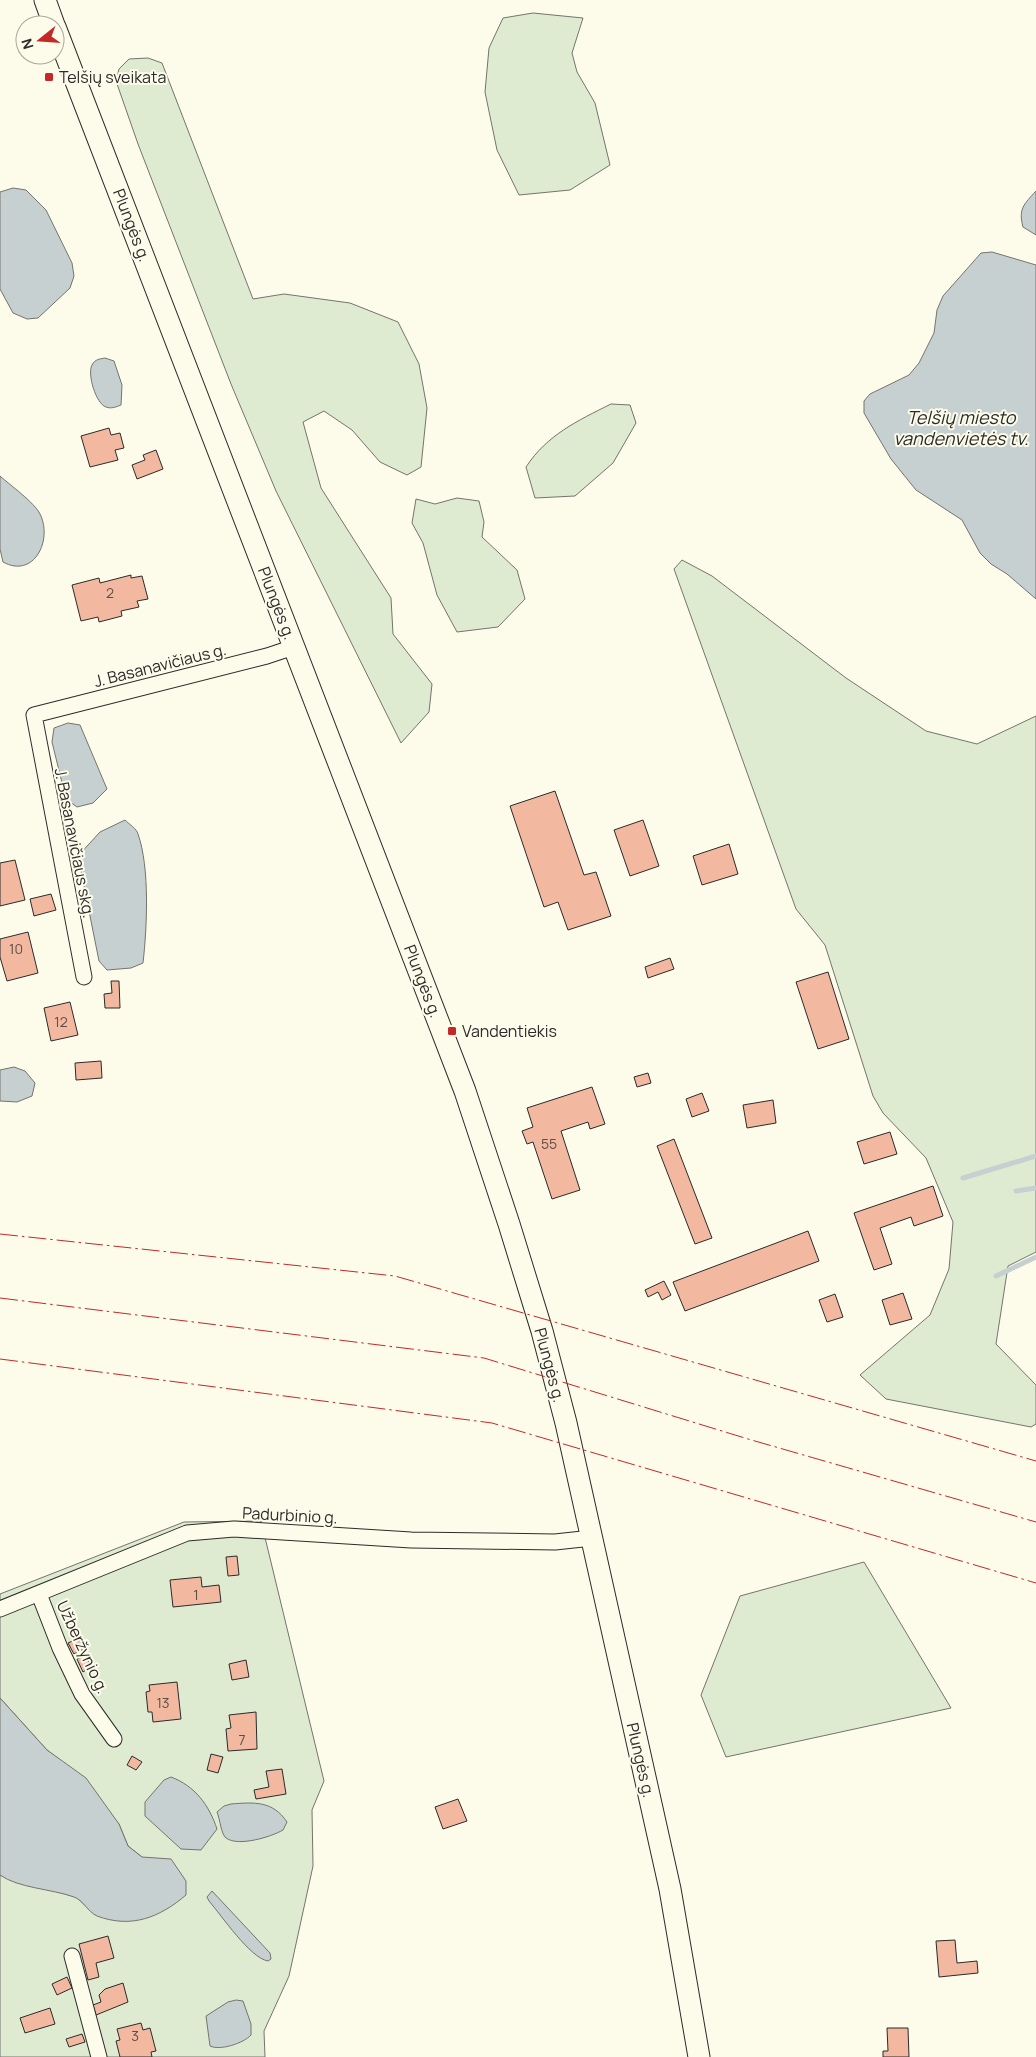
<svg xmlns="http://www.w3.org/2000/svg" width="1036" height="2057" font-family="Manrope,sans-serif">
  <rect width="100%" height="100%" fill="#fdfbea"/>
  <!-- green -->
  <path fill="#deebd1" stroke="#74746e" d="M 533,13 L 583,18 L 572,53 L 577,72 L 595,103 L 610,165 L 570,190 L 519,195 L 497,150 L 485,92 L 489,48 L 503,18 Z
    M 148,58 L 162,63 L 253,299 L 284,294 L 350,303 L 398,322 L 419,364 L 427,408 L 421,467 L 407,475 L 380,462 L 352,430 L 324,411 L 303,422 L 321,488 L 391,598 L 393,634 L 432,684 L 429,712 L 401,743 L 276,491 L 231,384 L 138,144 L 116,81 L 119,69 L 129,59 Z
    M 611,404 L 630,405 L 636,423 L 613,463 L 575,496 L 535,498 L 526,467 C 547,435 577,421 611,404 Z
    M 457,498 L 479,501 L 484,522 L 482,537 L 517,570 L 525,599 L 498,627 L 457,632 L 437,595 L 423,543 L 412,523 L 416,499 L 435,504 Z
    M 682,560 L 712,576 L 846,678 L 926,731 L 977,744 L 1036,716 L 1036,1252 L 1008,1266 L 996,1344 L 1036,1385 L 1036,1424 L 1031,1427 L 886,1399 L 860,1375 L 930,1315 L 949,1269 L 953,1222 L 926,1158 L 883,1113 L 873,1096 L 825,945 L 796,909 L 674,569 Z
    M 261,1521 L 324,1781 L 312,1810 L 313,1866 L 289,1976 L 264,2031 L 265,2057 L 0,2057 L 0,1875 L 76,1897 L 96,1915 L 142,1857 L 128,1846 L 119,1824 L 60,1760 L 47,1750 L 0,1698 L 0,1594 L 184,1522 Z
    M 864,1562 L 951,1708 L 726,1757 L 701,1695 L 740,1596 Z"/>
  <!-- water -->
  <path fill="#c7d0d0" stroke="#74746e" d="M 13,188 L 26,190 L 46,210 L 72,263 L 74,276 L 70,288 L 38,318 L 27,319 L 13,313 L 0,289 L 0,192 Z
    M 1036,191 L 1036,235 L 1023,227 C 1018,209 1024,204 1036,191 Z
    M 992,252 L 1036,265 L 1036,599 L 1007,574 L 991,564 L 980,553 L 962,520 L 916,490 L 891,459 L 864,413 L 864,401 L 870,394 L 909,375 L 919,363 L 934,333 L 937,310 L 943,296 L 981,253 Z
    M 105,358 L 114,361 L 122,385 L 121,405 C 116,407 111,409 106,407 C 96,404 87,374 92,365 C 95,359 100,359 105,358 Z
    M 0,476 C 10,485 35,503 40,514 C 53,540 34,579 3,562 L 0,549 Z
    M 68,723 L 80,725 L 107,789 L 93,803 L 77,807 L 66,799 L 52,742 L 54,728 Z
    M 125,820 C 129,824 137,829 138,834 C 150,868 147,928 143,963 L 131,968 L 107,970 L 99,961 L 78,856 L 100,832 Z
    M 14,1067 L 25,1071 L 35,1083 L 32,1096 L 17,1102 L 0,1101 L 0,1070 Z
    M 0,1698 L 47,1750 L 86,1778 L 119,1824 L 128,1846 L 142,1857 L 171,1859 L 186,1881 L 186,1895 C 160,1917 132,1929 97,1916 C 88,1912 83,1900 74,1897 C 52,1889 18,1888 0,1875 Z
    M 171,1777 C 195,1786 209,1805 217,1829 L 201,1850 L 181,1849 L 145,1816 L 145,1802 L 164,1780 Z
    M 231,1804 C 255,1802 273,1801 287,1822 L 283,1830 C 271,1837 238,1847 226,1838 C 221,1834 220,1819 217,1812 L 224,1806 Z
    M 212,1891 L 270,1953 L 271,1959 L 268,1961 C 250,1958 222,1916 209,1901 L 207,1897 Z
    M 236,2000 L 243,2001 L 251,2024 L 251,2035 C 244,2043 220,2051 210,2046 L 206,2016 L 228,2002 Z"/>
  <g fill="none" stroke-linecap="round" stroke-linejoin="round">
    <!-- stream -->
    <path stroke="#c7d0d0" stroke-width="5" d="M 963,1178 L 1036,1156
      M 1016,1191 L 1036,1188
      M 996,1276 L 1036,1257"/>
  </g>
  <!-- building -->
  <path fill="#f2b8a0" stroke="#2b2b2b" d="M 109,428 L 111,435 L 120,433 L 124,448 L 115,450 L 118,460 L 90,467 L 81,436 Z
    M 156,450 L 163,469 L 137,479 L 132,465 L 145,460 L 143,455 Z
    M 131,575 L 131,578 L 142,576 L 148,599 L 137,601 L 139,607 L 121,611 L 122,616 L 99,622 L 98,617 L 81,621 L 72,585 L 99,578 L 100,583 Z
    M 555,791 L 584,875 L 596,872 L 611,916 L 568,930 L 558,902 L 544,907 L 510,806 Z
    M 643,820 L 659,866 L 630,876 L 614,830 Z
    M 729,844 L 738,874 L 702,885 L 693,856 Z
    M 15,860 L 25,900 L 0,906 L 0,863 Z
    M 51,894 L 56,910 L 34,916 L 30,899 Z
    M 28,932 L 38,973 L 7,981 L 0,957 L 0,939 Z
    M 670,958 L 674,969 L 648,978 L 645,967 Z
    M 828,972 L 849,1039 L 818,1049 L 796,982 Z
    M 111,981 L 119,981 L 120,1008 L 105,1008 L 104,994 L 112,993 Z
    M 70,1002 L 78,1035 L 51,1041 L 44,1008 Z
    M 101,1061 L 102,1078 L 76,1080 L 75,1063 Z
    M 648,1073 L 651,1083 L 637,1087 L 634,1077 Z
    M 592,1087 L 605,1124 L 590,1129 L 588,1122 L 561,1131 L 580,1190 L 552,1199 L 533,1142 L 527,1144 L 522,1131 L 533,1127 L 527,1108 Z
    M 702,1093 L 709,1111 L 692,1117 L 686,1099 Z
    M 773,1100 L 776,1123 L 747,1128 L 743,1105 Z
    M 890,1132 L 897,1154 L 864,1164 L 857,1142 Z
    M 674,1139 L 712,1238 L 695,1244 L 657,1146 Z
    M 933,1186 L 943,1216 L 914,1226 L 911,1217 L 880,1228 L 892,1264 L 874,1270 L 854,1213 Z
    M 808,1231 L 819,1261 L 685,1311 L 673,1282 Z
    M 664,1281 L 671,1295 L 662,1300 L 658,1292 L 648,1297 L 645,1290 Z
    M 903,1293 L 912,1319 L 890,1325 L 882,1300 Z
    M 835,1294 L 843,1317 L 827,1322 L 819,1300 Z
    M 237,1556 L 239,1575 L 228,1576 L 226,1557 Z
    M 201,1577 L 202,1587 L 219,1585 L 221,1602 L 173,1607 L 170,1580 Z
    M 79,1638 L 84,1649 L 74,1654 L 68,1643 Z
    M 85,1655 L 91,1667 L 83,1672 L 77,1659 Z
    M 246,1660 L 249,1677 L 232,1680 L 229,1664 Z
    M 177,1682 L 181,1719 L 153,1722 L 152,1712 L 148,1712 L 146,1692 L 150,1691 L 149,1685 Z
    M 256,1712 L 257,1749 L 228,1751 L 226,1729 L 231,1728 L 229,1715 Z
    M 211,1754 L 223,1757 L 218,1773 L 207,1770 Z
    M 132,1756 L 142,1762 L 136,1770 L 127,1765 Z
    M 282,1769 L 286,1794 L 256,1799 L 254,1790 L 269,1787 L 266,1771 Z
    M 458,1799 L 467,1821 L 443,1829 L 435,1807 Z
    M 108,1936 L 114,1958 L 96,1963 L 99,1977 L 88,1980 L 79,1944 Z
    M 955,1940 L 957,1963 L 977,1961 L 978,1973 L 939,1977 L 936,1941 Z
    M 67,1977 L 72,1988 L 57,1995 L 52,1984 Z
    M 123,1983 L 128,2002 L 96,2015 L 93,2005 L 101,2002 L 99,1995 L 105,1989 Z
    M 50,2008 L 55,2024 L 25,2033 L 20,2018 Z
    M 141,2023 L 143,2030 L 150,2028 L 156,2051 L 151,2052 L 152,2057 L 120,2057 L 116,2041 L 120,2040 L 117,2029 Z
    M 887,2028 L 908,2028 L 909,2057 L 883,2057 L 883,2051 L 888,2051 Z
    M 82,2034 L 85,2042 L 69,2047 L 66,2039 Z"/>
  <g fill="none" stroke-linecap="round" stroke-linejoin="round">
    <defs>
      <path id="street" d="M 84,977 L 34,715 L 267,656 L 294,647
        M 39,1594 L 60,1648 L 82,1694 L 114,1739
        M 0,1609 L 187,1533 L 234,1529 L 411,1540 L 555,1542 L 592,1538
        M 72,1956 L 99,2057"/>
      <path id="secondary" d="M 45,0 L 54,25
        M 55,27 L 465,1091 L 509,1224 L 542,1331 L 566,1423 L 670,1889 L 699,2057"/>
    </defs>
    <!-- street casing -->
    <use href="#street" stroke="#2b2b2b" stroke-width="17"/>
    <!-- secondary casing -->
    <use href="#secondary" stroke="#2b2b2b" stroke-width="23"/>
    <!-- street -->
    <use href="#street" stroke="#fdfbea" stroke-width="15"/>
    <!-- secondary -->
    <use href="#secondary" stroke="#fdfbea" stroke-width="21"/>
    <!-- power -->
    <path stroke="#c62828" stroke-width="1" stroke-dasharray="18 4 2.5 4" stroke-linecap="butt" d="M 0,1234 L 395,1276 L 1036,1461
      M 0,1298 L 484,1358 L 748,1439 L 1036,1522
      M 0,1359 L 492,1423 L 1036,1583"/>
  </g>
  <!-- markers -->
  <g fill="#c62828" stroke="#fdfbea" stroke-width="2">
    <rect x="44" y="72" width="10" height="10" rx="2.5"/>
    <rect x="447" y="1026" width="10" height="10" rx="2.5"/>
  </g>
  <g text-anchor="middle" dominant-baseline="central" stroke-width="4" stroke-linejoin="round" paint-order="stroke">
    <!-- number labels -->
    <g font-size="14" fill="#5d4e48">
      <text x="110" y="592">2</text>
      <text x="16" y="948">10</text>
      <text x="61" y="1021">12</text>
      <text x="549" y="1143">55</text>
      <text x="196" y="1594">1</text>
      <text x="163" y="1702">13</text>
      <text x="242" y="1739">7</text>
      <text x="135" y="2035">3</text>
    </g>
    <!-- poi labels -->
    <g font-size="16" fill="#2b2b2b" stroke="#fdfbea" text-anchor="start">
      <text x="59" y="77">Telšių sveikata</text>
      <text x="462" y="1031">Vandentiekis</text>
    </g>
    <!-- street labels -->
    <g font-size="16" fill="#2b2b2b" stroke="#fdfbea">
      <text transform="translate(132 225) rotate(69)">Plungės g.</text>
      <text transform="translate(277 603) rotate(69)">Plungės g.</text>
      <text transform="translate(160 665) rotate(-14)">J. Basanavičiaus g.</text>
      <text transform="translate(75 843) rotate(79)">J. Basanavičiaus skg.</text>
      <text transform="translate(423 981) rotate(69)">Plungės g.</text>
      <text transform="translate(550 1365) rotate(75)">Plungės g.</text>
      <text transform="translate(290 1515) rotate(3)">Padurbinio g.</text>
      <text transform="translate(83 1647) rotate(65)">Užberžynio g.</text>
      <text transform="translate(641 1760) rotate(77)">Plungės g.</text>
    </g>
    <!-- water labels -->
    <g font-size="18" font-style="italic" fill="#2b2b2b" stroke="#fdfbea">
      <text x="961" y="417">Telšių miesto<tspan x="961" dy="21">vandenvietės tv.</tspan></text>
    </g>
  </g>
  <!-- north arrow -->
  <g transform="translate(40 40) rotate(253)"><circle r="24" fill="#fdfbea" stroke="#a9a89e"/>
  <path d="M0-4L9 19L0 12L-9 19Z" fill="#c62828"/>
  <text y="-8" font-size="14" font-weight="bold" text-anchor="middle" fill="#2b2b2b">N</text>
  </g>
</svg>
